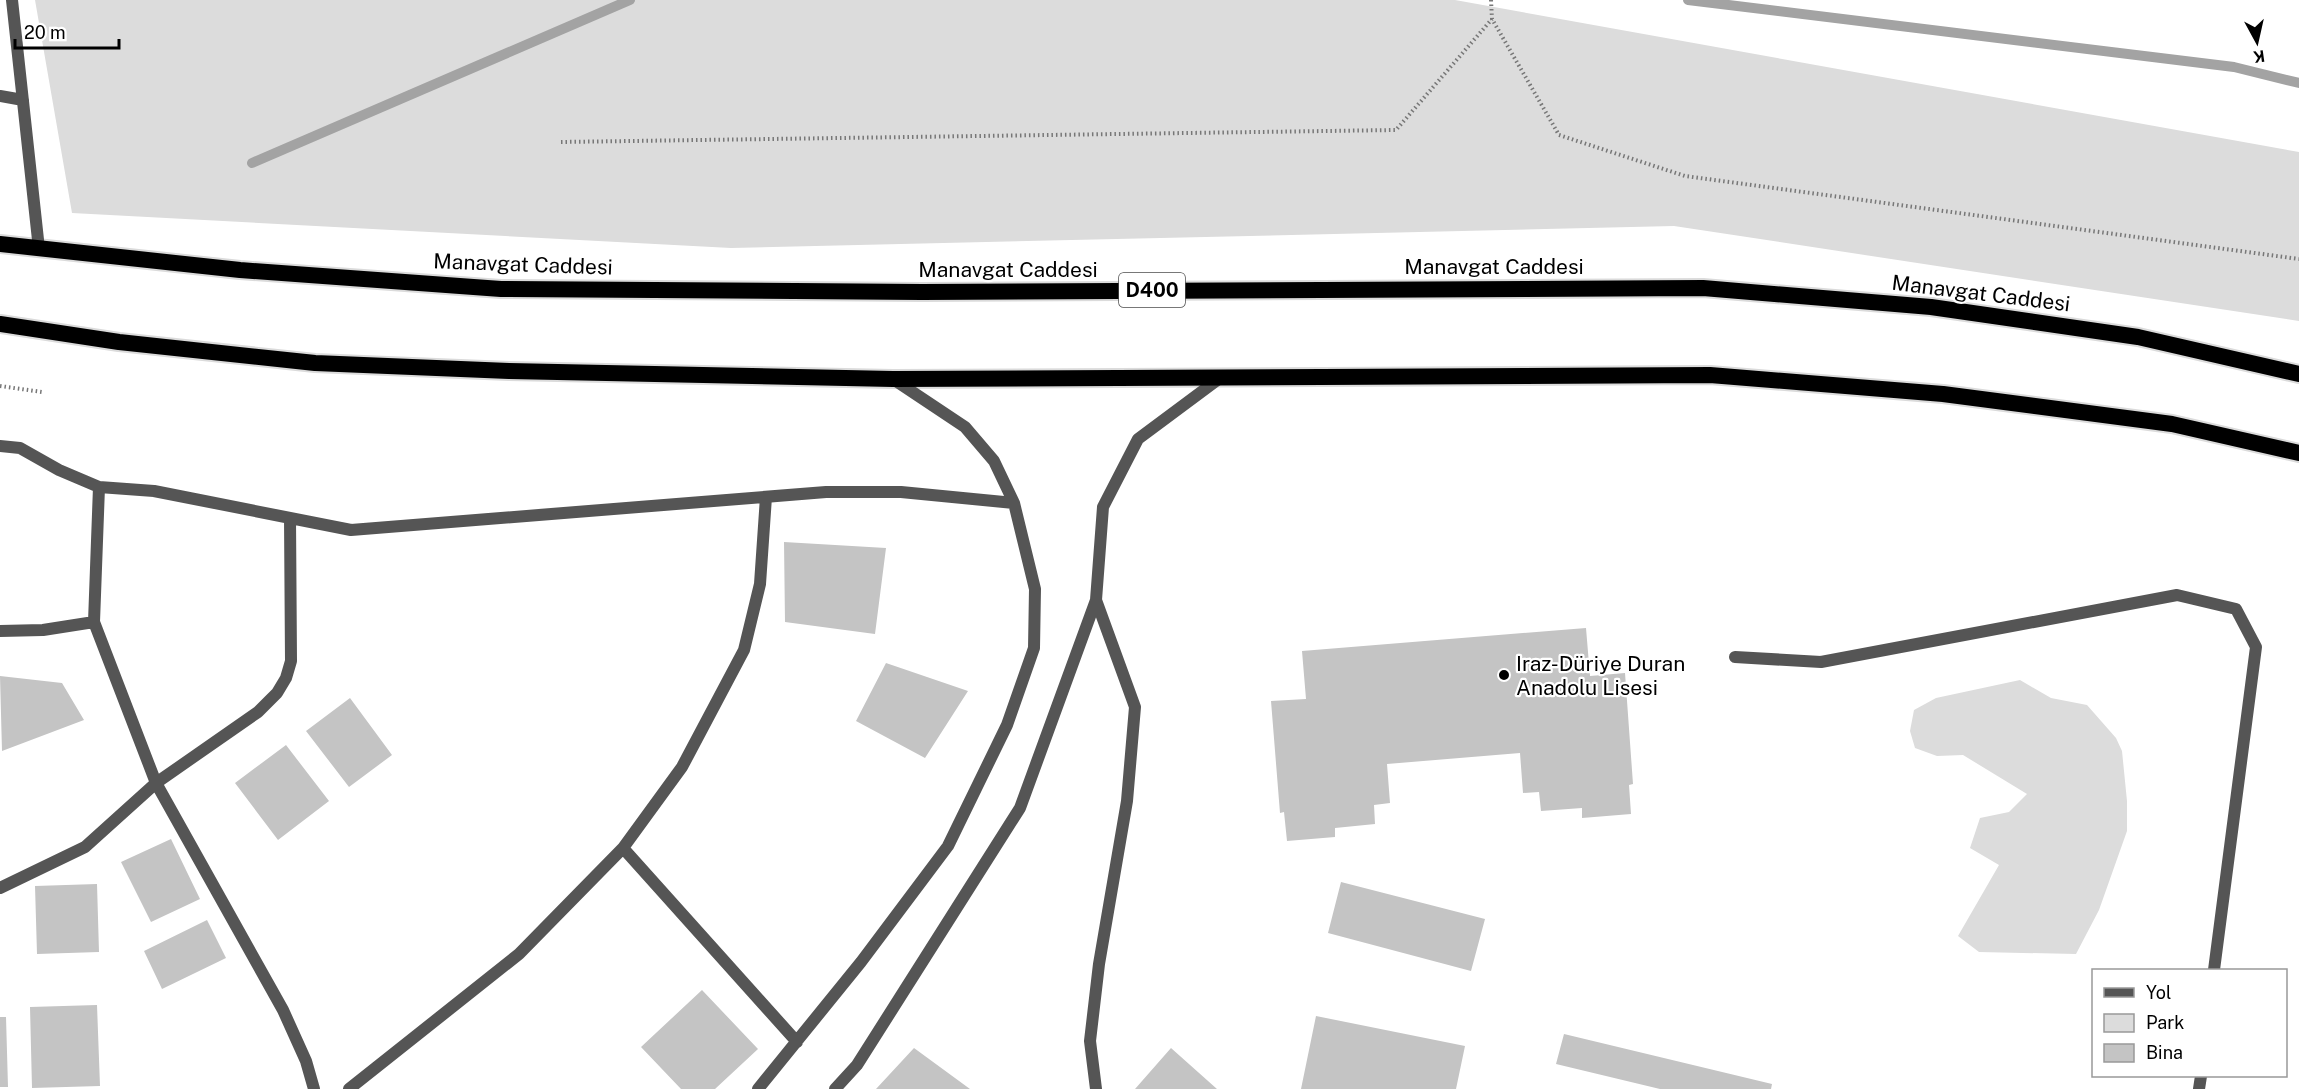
<svg xmlns="http://www.w3.org/2000/svg" width="2299" height="1089" font-family="'Public Sans',sans-serif">
  <rect width="100%" height="100%" fill="#fff"/>
  <!-- green -->
  <path fill="#dcdcdc" d="M 35,0 L 1455,0 L 2299,152 L 2299,321 L 1674,226 L 731,248 L 72,213 Z
    M 2020,680 L 2051,698 L 2087,705 L 2116,738 L 2122,751 L 2127,801 L 2127,831 L 2099,910 L 2076,954 L 1979,952 L 1958,936 L 1999,865 L 1970,848 L 1980,818 L 2009,812 L 2027,794 L 1963,755 L 1937,756 L 1915,748 L 1910,731 L 1914,710 L 1936,698 Z"/>
  <g fill="none" stroke-linecap="round" stroke-linejoin="round">
    <!-- stream -->
    <path stroke="#a3a3a3" stroke-width="10" d="M 1688,0 L 2234,67 L 2299,83
      M 252,163 L 630,0"/>
  </g>
  <!-- building -->
  <path fill="#c4c4c4" d="M 784,542 L 886,548 L 875,634 L 785,622 Z
    M 1586,628 L 1590,676 L 1625,673 L 1633,784 L 1629,785 L 1631,814 L 1582,818 L 1582,808 L 1541,811 L 1539,792 L 1523,793 L 1520,753 L 1387,764 L 1390,803 L 1374,805 L 1375,824 L 1335,828 L 1335,837 L 1287,841 L 1284,812 L 1280,813 L 1271,701 L 1306,699 L 1302,651 Z
    M 886,663 L 968,691 L 925,758 L 856,721 Z
    M 0,676 L 62,683 L 84,720 L 2,751 Z
    M 350,698 L 392,755 L 349,787 L 306,731 Z
    M 286,745 L 329,801 L 278,840 L 235,783 Z
    M 171,839 L 200,899 L 151,922 L 121,862 Z
    M 1341,882 L 1485,919 L 1471,971 L 1328,933 Z
    M 97,884 L 99,952 L 37,954 L 35,886 Z
    M 207,920 L 226,958 L 162,989 L 144,951 Z
    M 702,990 L 758,1049 L 715,1089 L 681,1089 L 641,1047 Z
    M 97,1005 L 100,1086 L 32,1088 L 30,1007 Z
    M 1316,1016 L 1465,1046 L 1456,1089 L 1301,1089 Z
    M 0,1017 L 6,1017 L 8,1087 L 0,1087 Z
    M 1564,1034 L 1772,1084 L 1771,1089 L 1660,1089 L 1556,1064 Z
    M 914,1048 L 970,1089 L 876,1089 Z
    M 1171,1048 L 1217,1089 L 1135,1089 Z"/>
  <g fill="none" stroke-linecap="round" stroke-linejoin="round">
    <defs>
      <path id="trunk" d="M 0,244 L 240,270 L 501,289 L 922,292 L 1703,288 L 1931,307 L 2138,337 L 2299,374
        M 0,324 L 119,342 L 315,363 L 509,371 L 893,379 L 1710,375 L 1943,394 L 2172,424 L 2299,453"/>
    </defs>
    <!-- trunk casing -->
    <use href="#trunk" stroke="#dbdbdb" stroke-width="20"/>
    <!-- path -->
    <path stroke="#777" stroke-width="4" stroke-dasharray="1.5 3" stroke-linecap="butt" d="M 1491,0 L 1492,19 L 1559,135 L 1685,176 L 2299,259
      M 561,142 L 1396,130 L 1492,19
      M 0,386 L 42,392"/>
    <!-- minor -->
    <path stroke="#555" stroke-width="12" d="M 12,0 L 39,249
      M 0,96 L 23,100
      M 0,446 L 20,448 L 59,470 L 99,487 L 94,622 L 156,783 L 283,1010 L 306,1061 L 314,1089
      M 99,487 L 154,491 L 351,530 L 826,492 L 901,492 L 1014,503
      M 0,631 L 43,630 L 94,622
      M 1735,657 L 1821,662 L 2177,595 L 2236,609 L 2256,647 L 2214,970
      M 623,848 L 797,1042
      M 0,888 L 85,847 L 156,783 L 258,712 L 277,693 L 286,678 L 291,661 L 290,518
      M 349,1089 L 519,954 L 623,848 L 682,767 L 744,650 L 760,584 L 766,497
      M 758,1089 L 861,962 L 948,846 L 1007,725 L 1034,648 L 1035,589 L 1014,503 L 994,461 L 965,427 L 893,379
      M 835,1089 L 857,1065 L 1020,808 L 1096,600 L 1103,507 L 1138,439 L 1220,378
      M 1096,1089 L 1090,1041 L 1099,964 L 1127,801 L 1135,707 L 1096,600
      M 2199,1089 L 2201,1076"/>
    <!-- trunk -->
    <use href="#trunk" stroke="#000" stroke-width="16"/>
  </g>
  <!-- markers -->
  <circle fill="#000" stroke="#fff" stroke-width="2" cx="1504" cy="675" r="6"/>
  <g text-anchor="middle" dominant-baseline="central" stroke-width="4.5" stroke-linejoin="round" paint-order="stroke">
    <!-- shield labels -->
    <rect fill="#fff" stroke="#4c4c4c" stroke-width="1.5" x="1119" y="273" width="66" height="34" rx="4.5"/>
    <g font-size="20" font-weight="bold" fill="#000">
      <text x="1152" y="290">D400</text>
    </g>
    <!-- street labels -->
    <g font-size="21" fill="#000" stroke="#fff">
      <text transform="translate(523 264) rotate(2)">Manavgat Caddesi</text>
      <text x="1494" y="266">Manavgat Caddesi</text>
      <text x="1008" y="269">Manavgat Caddesi</text>
      <text transform="translate(1981 293) rotate(7)">Manavgat Caddesi</text>
    </g>
    <!-- poi labels -->
    <g font-size="21" fill="#000" stroke="#fff" text-anchor="start">
      <text x="1516" y="663">Iraz-Düriye Duran<tspan x="1516" dy="24">Anadolu Lisesi</tspan></text>
    </g>
  </g>
  <!-- legend -->
  <rect x="2092" y="969" width="195" height="108" fill="#ffffff" stroke="#999999" stroke-width="1.5"/>
  <rect x="2104" y="988" width="30" height="9" fill="#555555" stroke="#999999" stroke-width="1.5"/>
  <text x="2146" y="999" font-size="18" fill="#000000">Yol</text>
  <rect x="2104" y="1014" width="30" height="18" fill="#dcdcdc" stroke="#999999" stroke-width="1.5"/>
  <text x="2146" y="1029" font-size="18" fill="#000000">Park</text>
  <rect x="2104" y="1044" width="30" height="18" fill="#c4c4c4" stroke="#999999" stroke-width="1.5"/>
  <text x="2146" y="1059" font-size="18" fill="#000000">Bina</text>
  <!-- north arrow -->
  <g transform="translate(2257 42) rotate(172)" stroke="#ffffff" stroke-width="4.5" paint-order="stroke">
  <path d="M0-4.5L10 22L0 15L-10 22Z" fill="#000000"/>
  <text y="-9" font-size="16" font-weight="bold" text-anchor="middle" fill="#000000">K</text>
  </g>
  <!-- scale -->
  <path d="M15 39v9h104v-9" fill="none" stroke="#000000" stroke-width="3"/>
  <text x="24" y="39" font-size="18" fill="#000000" stroke="#ffffff" stroke-width="4.5" paint-order="stroke">20 m</text>
</svg>
